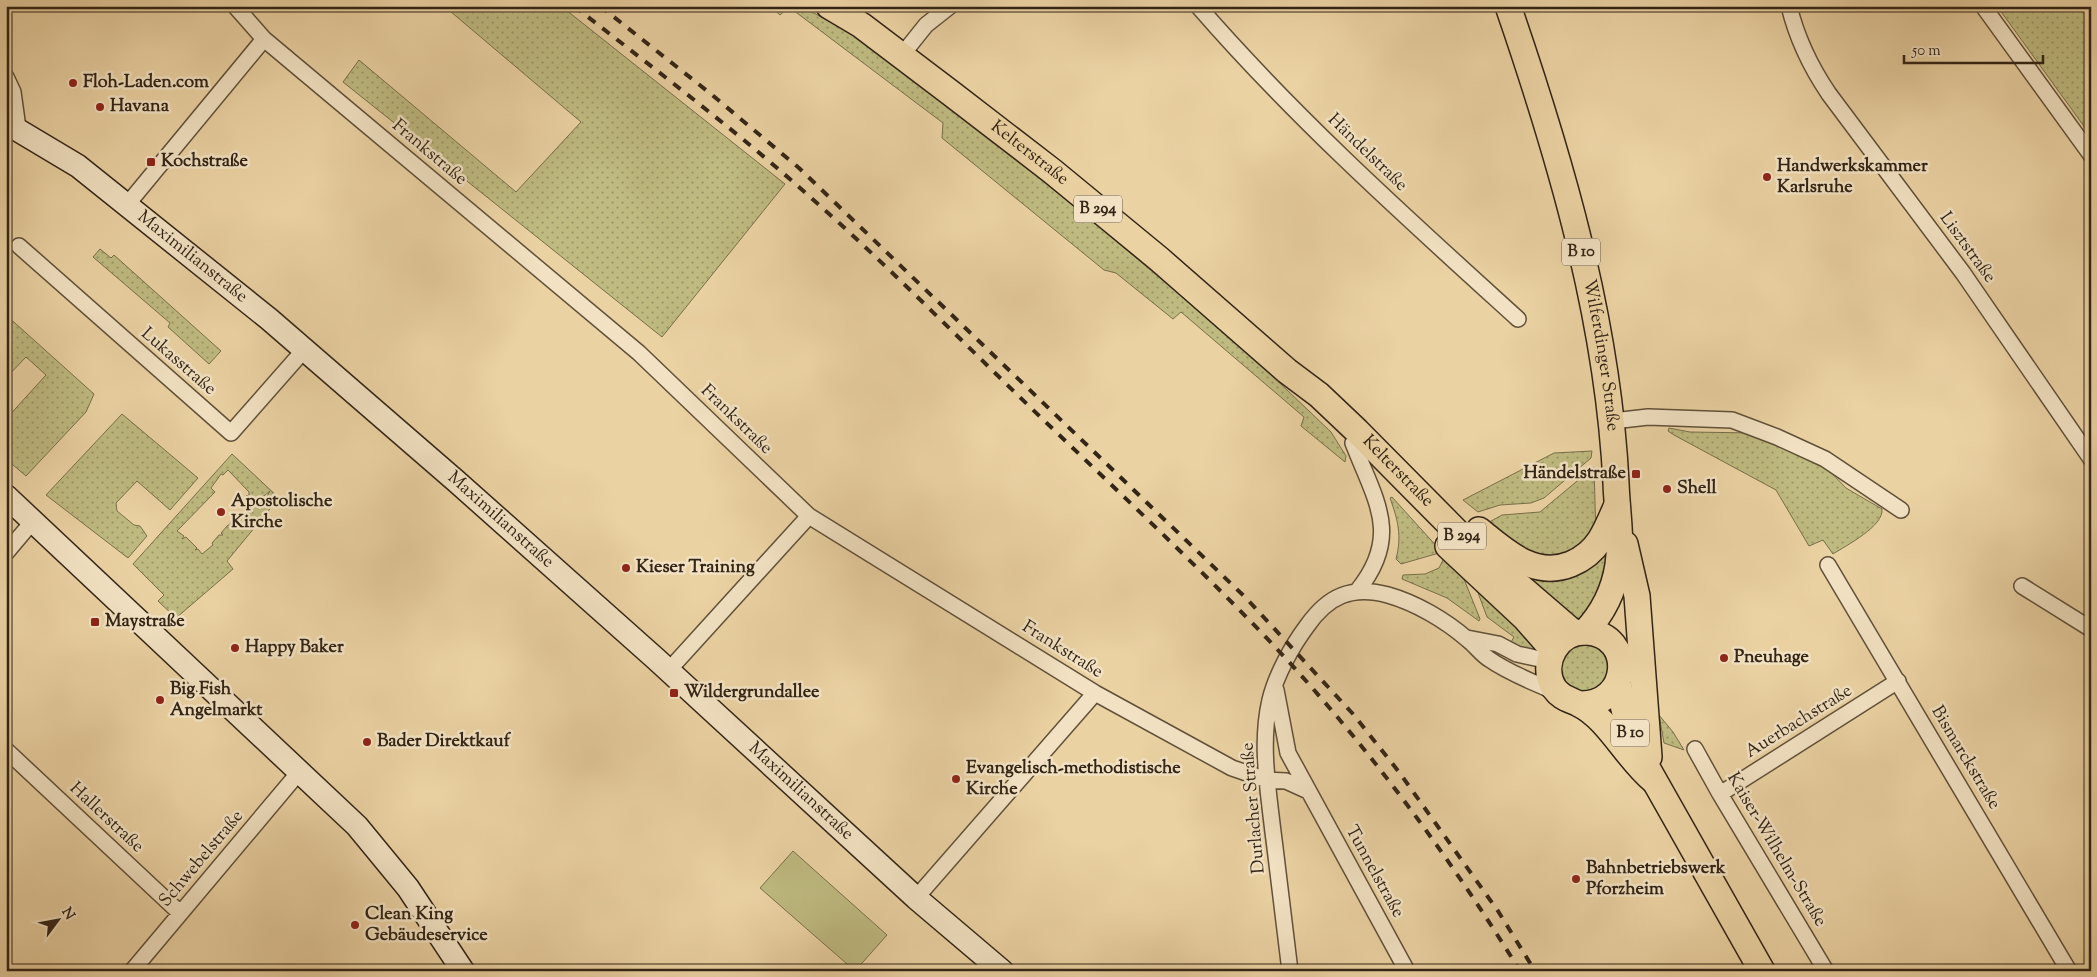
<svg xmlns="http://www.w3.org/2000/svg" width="2097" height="977" font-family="'Sorts Mill Goudy',serif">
  <defs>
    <pattern id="green-dots" width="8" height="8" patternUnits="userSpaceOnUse" patternTransform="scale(1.25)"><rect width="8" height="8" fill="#beba80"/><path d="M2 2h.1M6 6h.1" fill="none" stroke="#9b9768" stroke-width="1.8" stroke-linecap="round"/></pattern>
  </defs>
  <rect width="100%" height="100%" fill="#ebd2a3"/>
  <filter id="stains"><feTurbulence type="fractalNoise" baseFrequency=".004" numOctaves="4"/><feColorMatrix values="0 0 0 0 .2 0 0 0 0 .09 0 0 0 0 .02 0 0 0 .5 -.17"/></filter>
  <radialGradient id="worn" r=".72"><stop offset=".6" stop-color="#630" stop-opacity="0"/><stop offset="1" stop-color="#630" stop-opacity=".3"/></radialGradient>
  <!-- green -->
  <path fill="url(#green-dots)" stroke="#786f4b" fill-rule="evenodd" d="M 444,6 L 561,6 L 785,184 L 662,337 L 343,82 L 359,60 L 516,192 L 581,122 Z
    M 770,6 L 801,6 L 871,44 L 1095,223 L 1245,350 L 1331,432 L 1346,456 L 1345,462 L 1301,426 L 1304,417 L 1181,312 L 1173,319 L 1116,273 L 1104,270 L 942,138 L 943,123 L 789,7 L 780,15 Z
    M 1997,6 L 2091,6 L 2091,136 Z
    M 100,249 L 111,258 L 114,255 L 221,351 L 209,364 L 168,327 L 170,323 L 93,257 Z
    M 6,315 L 94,394 L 86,412 L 26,476 L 6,459 L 6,419 L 46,375 L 26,357 L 6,378 Z
    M 122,414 L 198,478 L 170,510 L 137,481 L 116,503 L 117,511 L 134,525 L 140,526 L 147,536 L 128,558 L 46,495 Z
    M 1669,428 L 1690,432 L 1755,433 L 1821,462 L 1846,488 L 1882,509 C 1884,526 1847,545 1833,554 L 1823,540 L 1809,546 L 1776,490 L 1674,435 L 1668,431 Z
    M 1592,451 L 1591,458 L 1544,498 L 1531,503 L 1500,505 L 1478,512 L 1463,500 L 1554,453 Z
    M 232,454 L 279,498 L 227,561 L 233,569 L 176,618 L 158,601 L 164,595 L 133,564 ZM 228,470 L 249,492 L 249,495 L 246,496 L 254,504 L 270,491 L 263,504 L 253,506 L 244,517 L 239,513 L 230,523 L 231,525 L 228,525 L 221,533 L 223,535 L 219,535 L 212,543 L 213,545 L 202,554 L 198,549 L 195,550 L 197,548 L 186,537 L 182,539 L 184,536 L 177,531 L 215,492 L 211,488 L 221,474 L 223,475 Z
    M 1594,467 L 1596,537 L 1561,559 L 1536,558 L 1484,525 L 1502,515 L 1540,512 Z
    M 1392,497 L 1440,550 L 1439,553 L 1401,564 L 1396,559 C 1402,536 1398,520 1390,498 Z
    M 1605,556 L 1609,560 L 1587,620 L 1575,621 L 1564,614 L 1517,566 Z
    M 1444,558 L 1464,579 L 1480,619 L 1479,621 L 1447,598 L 1402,579 L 1403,575 L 1425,574 L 1439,568 Z
    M 1474,582 L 1539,648 L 1526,649 L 1511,642 L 1514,637 L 1487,617 Z
    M 1588,642 C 1609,653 1612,659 1607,682 L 1585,694 L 1563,683 L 1560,658 L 1571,645 Z
    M 1659,715 L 1673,732 L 1684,750 L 1664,743 Z"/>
  <!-- pitch -->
  <path fill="#beba80" stroke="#786f4b" d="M 793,851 L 887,935 L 855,971 L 760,888 Z"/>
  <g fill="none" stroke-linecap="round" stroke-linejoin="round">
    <defs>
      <path id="street" d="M 235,6 L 264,39 L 639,353 L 809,516 L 1095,693 L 1232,768 L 1267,780 L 1286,781 L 1308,791
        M 1198,6 C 1296,119 1408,219 1518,319
        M 1789,6 C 1797,39 1810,66 1829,94 L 1963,273 L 2091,459
        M 1983,6 L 2091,155
        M 902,55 L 926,25 L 950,6
        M 6,77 L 13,92 L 18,128
        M 126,206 L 264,39
        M 19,246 L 231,433 L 304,350
        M 1613,421 L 1648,417 L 1732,420 L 1777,437 L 1825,459 L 1901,510
        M 1353,443 C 1375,500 1402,535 1358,590
        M 6,553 L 33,521
        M 1828,565 L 2069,971
        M 2022,586 L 2091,629
        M 1467,638 L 1498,644 L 1517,654 L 1549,661
        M 668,671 L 809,516
        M 1276,690 L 1288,753 L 1407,971
        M 1695,749 L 1720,794 L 1826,971
        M 6,750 L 180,913
        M 1720,794 L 1898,681
        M 916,898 L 1095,693
        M 132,971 L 300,771
        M 1290,971 C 1284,924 1279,878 1273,832 C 1268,788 1260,743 1270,700 C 1276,675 1292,646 1307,626 C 1328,596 1352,585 1388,595 C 1416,603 1445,620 1467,639 C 1475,645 1481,654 1489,659 C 1510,674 1534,682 1557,693"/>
      <g id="secondary">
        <path id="s1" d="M 6,123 L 78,166 L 269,319 L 456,481 L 656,659 L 916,898 L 1002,971"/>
        <path d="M 6,496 L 357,826 L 408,888 L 463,971"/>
      </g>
      <g id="primary">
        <path id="s2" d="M 829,6 L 861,25 L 952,94 L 1052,171 L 1159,259 L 1287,371 L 1319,395 L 1357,431 L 1459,534 L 1574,633"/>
        <path id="s3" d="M 1508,6 C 1561,160 1608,320 1616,483 C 1617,512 1622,536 1618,565 C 1614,591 1603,613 1585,632"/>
        <path d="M 1479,530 C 1505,551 1534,579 1571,564 C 1583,559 1593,551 1600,540 C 1607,529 1612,516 1617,505"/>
        <path d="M 1625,544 L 1637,596 L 1649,757"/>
        <path d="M 1448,546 L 1525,618 L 1553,650"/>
        <path d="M 1618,683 L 1629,731 L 1636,748 L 1762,971"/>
        <path d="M 1579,704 C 1631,706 1635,635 1587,632 C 1558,630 1539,663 1554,688 C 1561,698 1569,699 1579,704 C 1608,718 1627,759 1653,780"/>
      </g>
    </defs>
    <!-- street casing -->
    <use href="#street" stroke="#605039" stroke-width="18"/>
    <!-- secondary casing -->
    <use href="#secondary" stroke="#322416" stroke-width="25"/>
    <!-- primary casing -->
    <use href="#primary" stroke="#322416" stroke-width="28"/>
    <!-- street -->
    <use href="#street" stroke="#f2e2c3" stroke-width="15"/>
    <!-- secondary -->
    <use href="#secondary" stroke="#f2e2c3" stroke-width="22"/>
    <!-- primary -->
    <use href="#primary" stroke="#ebd2a3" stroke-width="25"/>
    <!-- rail -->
    <path stroke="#322416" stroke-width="4" stroke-dasharray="9 9" stroke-linecap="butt" d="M 574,6 C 653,68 733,128 808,195 C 893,270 972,352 1054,430 C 1123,496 1193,562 1259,630 C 1358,733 1445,849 1520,971
      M 600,6 L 711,94 L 799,168 L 1246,598 L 1353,714 L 1399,772 L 1498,911 L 1535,971"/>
  </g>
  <!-- markers -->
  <g fill="#8f2418" stroke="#f2e2c3" stroke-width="2">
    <circle cx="73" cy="83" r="5"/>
    <circle cx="100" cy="107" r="5"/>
    <rect x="146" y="157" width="10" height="10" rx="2.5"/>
    <circle cx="1767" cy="177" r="5"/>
    <rect x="1631" y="469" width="10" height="10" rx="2.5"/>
    <circle cx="1667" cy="489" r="5"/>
    <circle cx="221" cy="512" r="5"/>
    <circle cx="626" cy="568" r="5"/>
    <rect x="90" y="617" width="10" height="10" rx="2.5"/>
    <circle cx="235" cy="648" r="5"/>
    <circle cx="1724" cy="658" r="5"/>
    <rect x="669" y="688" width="10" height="10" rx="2.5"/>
    <circle cx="160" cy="700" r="5"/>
    <circle cx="367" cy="742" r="5"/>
    <circle cx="956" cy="779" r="5"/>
    <circle cx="1576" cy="879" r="5"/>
    <circle cx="355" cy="925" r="5"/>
  </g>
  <g text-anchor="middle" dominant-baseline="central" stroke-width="5" stroke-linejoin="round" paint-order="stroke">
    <!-- shield labels -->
    <g fill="#f2e2c3" stroke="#6c5d4a" stroke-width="1">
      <rect x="1074" y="195.5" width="48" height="27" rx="4"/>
      <rect x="1562" y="238.5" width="38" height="27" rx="4"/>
      <rect x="1438" y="522.5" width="48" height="27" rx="4"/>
      <rect x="1611" y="719.5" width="38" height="27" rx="4"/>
    </g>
    <g font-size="16" font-weight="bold" fill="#322416">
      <text x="1098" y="209">B 294</text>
      <text x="1581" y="252">B 10</text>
      <text x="1462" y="536">B 294</text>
      <text x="1630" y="733">B 10</text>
    </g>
    <!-- poi labels -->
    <g font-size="18" font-weight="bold" fill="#322416" stroke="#f2e2c3" text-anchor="start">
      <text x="83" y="83">Floh-Laden.com</text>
      <text x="110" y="107">Havana</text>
      <text x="161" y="162">Kochstraße</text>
      <text x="1777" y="167">Handwerkskammer<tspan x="1777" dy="21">Karlsruhe</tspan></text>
      <text x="1626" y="474" text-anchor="end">Händelstraße</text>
      <text x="1677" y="489">Shell</text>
      <text x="231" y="502">Apostolische<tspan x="231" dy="21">Kirche</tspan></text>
      <text x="636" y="568">Kieser Training</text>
      <text x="105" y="622">Maystraße</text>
      <text x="245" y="648">Happy Baker</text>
      <text x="1734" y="658">Pneuhage</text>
      <text x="170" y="690">Big Fish<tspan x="170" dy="21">Angelmarkt</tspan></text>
      <text x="684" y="693">Wildergrundallee</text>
      <text x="377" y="742">Bader Direktkauf</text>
      <text x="966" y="769">Evangelisch-methodistische<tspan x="966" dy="21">Kirche</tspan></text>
      <text x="1586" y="869">Bahnbetriebswerk<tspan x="1586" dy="21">Pforzheim</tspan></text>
      <text x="365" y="915">Clean King<tspan x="365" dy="21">Gebäudeservice</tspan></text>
    </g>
    <!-- street labels -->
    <g font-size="18" fill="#322416" stroke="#f2e2c3">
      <text transform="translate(429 153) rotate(40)">Frankstraße</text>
      <text stroke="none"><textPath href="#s2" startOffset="249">Kelterstraße</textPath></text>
      <text transform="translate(1367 153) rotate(44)">Händelstraße</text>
      <text transform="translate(1967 248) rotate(54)">Lisztstraße</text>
      <text stroke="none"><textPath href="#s1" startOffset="230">Maximilianstraße</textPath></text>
      <text stroke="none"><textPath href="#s3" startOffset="362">Wilferdinger Straße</textPath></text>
      <text transform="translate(178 362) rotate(41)">Lukasstraße</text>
      <text transform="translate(736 420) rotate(44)">Frankstraße</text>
      <text stroke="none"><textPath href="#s2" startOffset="736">Kelterstraße</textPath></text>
      <text stroke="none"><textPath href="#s1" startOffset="635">Maximilianstraße</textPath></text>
      <text transform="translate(1062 650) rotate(32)">Frankstraße</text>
      <text transform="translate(1799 722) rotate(-32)">Auerbachstraße</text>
      <text transform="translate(1965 758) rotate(59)">Bismarckstraße</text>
      <text stroke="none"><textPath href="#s1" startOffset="1040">Maximilianstraße</textPath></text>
      <text transform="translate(1254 808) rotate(-95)">Durlacher Straße</text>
      <text transform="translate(106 818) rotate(43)">Hallerstraße</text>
      <text transform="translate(1776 850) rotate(59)">Kaiser-Wilhelm-Straße</text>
      <text transform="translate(202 859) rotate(-50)">Schwebelstraße</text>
      <text transform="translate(1374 872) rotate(61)">Tunnelstraße</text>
    </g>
  </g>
  <!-- margin -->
  <rect width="2097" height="977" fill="none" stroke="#ebd2a3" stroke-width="25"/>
  <rect x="8" y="8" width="2082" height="962" fill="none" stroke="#322416" stroke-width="2.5"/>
  <rect x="12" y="12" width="2072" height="952" fill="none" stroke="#322416"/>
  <!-- north arrow -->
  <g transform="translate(58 920) rotate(58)" stroke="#f2e2c3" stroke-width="4" paint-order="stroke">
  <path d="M0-4L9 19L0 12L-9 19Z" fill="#322416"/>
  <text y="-8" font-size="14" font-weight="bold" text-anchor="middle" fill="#322416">N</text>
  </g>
  <!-- scale -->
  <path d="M1904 55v8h139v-8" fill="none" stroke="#322416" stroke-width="2.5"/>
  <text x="1912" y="55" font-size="15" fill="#322416" stroke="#f2e2c3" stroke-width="4" paint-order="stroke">50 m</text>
  <rect width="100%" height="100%" filter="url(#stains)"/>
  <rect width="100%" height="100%" fill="url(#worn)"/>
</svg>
